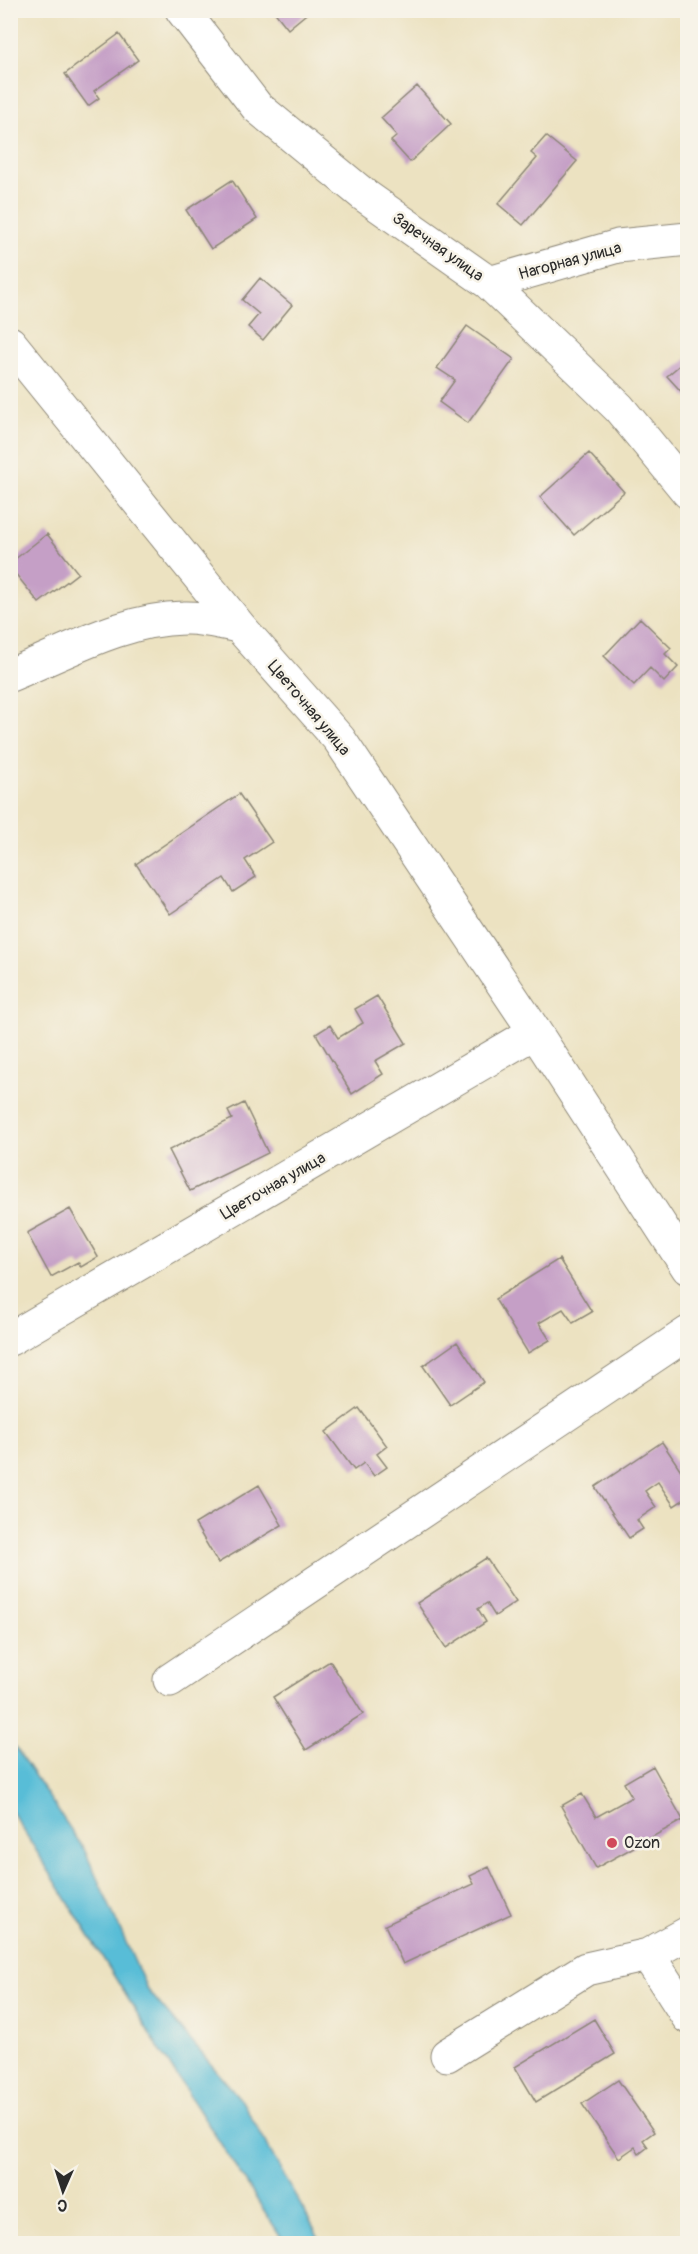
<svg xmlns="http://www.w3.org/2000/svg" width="698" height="2254" font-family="Pangolin,sans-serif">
  <rect width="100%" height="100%" fill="#f7f3e8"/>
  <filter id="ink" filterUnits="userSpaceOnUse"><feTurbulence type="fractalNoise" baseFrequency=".0167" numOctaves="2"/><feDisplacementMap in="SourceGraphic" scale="12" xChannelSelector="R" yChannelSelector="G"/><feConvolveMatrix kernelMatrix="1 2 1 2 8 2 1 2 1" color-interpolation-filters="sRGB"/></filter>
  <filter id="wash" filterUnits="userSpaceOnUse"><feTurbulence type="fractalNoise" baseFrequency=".008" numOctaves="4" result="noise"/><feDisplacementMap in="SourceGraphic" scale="24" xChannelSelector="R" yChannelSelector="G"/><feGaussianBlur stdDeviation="1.35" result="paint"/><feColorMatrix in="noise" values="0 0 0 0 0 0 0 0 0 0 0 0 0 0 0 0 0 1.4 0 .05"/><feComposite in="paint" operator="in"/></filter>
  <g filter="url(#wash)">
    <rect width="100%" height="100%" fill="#ece2c1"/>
    <!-- water -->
    <path fill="#59bdd7" stroke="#427481" stroke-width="1.5" d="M 11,1741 L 84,1849 L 147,1989 L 242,2101 L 322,2243 L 285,2243 L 160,2050 L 11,1810 Z"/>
    <g id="blocks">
      <!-- building -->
      <path fill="#c59fc6" d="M 273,10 L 311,10 L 288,29 Z
        M 119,34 L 138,60 L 94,91 L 99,98 L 88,106 L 65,74 Z
        M 417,86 L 451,124 L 410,162 L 391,141 L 397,136 L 381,118 Z
        M 546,136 L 577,161 L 523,225 L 498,204 L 537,158 L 531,153 Z
        M 232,180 L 257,219 L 211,249 L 186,210 Z
        M 260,278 L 292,305 L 263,340 L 248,327 L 259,314 L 242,300 Z
        M 467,326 L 514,359 L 468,423 L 439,402 L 455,380 L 437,368 Z
        M 688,358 L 688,399 L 667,376 Z
        M 589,453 L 624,492 L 574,535 L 540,497 Z
        M 47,534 L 78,573 L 39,603 L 10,567 L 10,563 Z
        M 640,618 L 671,648 L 665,654 L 678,667 L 664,682 L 650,668 L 634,685 L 604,656 Z
        M 239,794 L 272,842 L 245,860 L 256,877 L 233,892 L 224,878 L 170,914 L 136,864 Z
        M 377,996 L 406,1043 L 375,1061 L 383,1074 L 352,1094 L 316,1034 L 330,1025 L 338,1038 L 363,1023 L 355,1009 Z
        M 244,1103 L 268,1153 L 190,1191 L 169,1150 L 232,1119 L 228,1111 Z
        M 70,1209 L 98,1257 L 81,1267 L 78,1262 L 51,1277 L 27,1233 Z
        M 559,1259 L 592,1312 L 573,1323 L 563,1309 L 539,1323 L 550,1340 L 528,1353 L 495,1299 Z
        M 457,1342 L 484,1382 L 450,1405 L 423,1366 Z
        M 359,1408 L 387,1446 L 377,1454 L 387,1467 L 374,1476 L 364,1463 L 354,1470 L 326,1432 Z
        M 662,1442 L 688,1481 L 688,1497 L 674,1506 L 658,1482 L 645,1491 L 656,1507 L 637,1520 L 643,1529 L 629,1538 L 595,1487 Z
        M 259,1485 L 282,1525 L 218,1563 L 195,1524 Z
        M 486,1558 L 516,1602 L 495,1616 L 487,1603 L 478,1609 L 486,1622 L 446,1648 L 417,1603 Z
        M 330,1661 L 363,1714 L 306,1750 L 273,1697 Z
        M 653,1766 L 683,1820 L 596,1868 L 561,1806 L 582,1794 L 596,1817 L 632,1797 L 624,1783 Z
        M 489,1867 L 511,1914 L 403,1964 L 385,1925 L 474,1884 L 470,1876 Z
        M 594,2019 L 615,2054 L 536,2102 L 515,2067 Z
        M 618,2080 L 654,2132 L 643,2140 L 648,2147 L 639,2154 L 635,2147 L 619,2158 L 582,2104 Z"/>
    </g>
  </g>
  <g filter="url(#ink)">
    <use href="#blocks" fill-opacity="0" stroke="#8c8676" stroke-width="1.5"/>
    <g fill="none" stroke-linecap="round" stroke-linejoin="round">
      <defs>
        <path id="minor" d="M 182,10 L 257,107 L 364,195 L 489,283 L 619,408 L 688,492
          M 489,283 L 618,246 L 688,239
          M 10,343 L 239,626
          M 10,675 C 67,652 122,619 184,618 C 202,617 221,623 239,626 L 339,739 L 535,1032 L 688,1268
          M 10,1339 L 535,1032
          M 170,1680 L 688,1333
          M 648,1955 L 688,2017
          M 447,2055 L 586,1969 L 648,1955 L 688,1933"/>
      </defs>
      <!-- minor casing -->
      <use href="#minor" stroke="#8c8676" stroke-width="35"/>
      <!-- minor -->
      <use href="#minor" stroke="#fff" stroke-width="33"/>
    </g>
  </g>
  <!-- markers -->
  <circle fill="#d1495b" stroke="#f7f3e8" stroke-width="2" cx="612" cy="1843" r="6"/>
  <g text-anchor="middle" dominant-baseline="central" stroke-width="5" stroke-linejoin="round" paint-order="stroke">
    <!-- street labels -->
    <g font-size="16" fill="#2b2b2b" stroke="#f7f3e8">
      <text transform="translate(438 247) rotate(35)">Заречная улица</text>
      <text transform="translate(570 261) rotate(-15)">Нагорная улица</text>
      <text transform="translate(309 708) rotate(50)">Цветочная улица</text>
      <text transform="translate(273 1186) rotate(-30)">Цветочная улица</text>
    </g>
    <!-- poi labels -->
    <g font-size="16" fill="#2b2b2b" stroke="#f7f3e8" text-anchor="start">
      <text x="624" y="1843">Ozon</text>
    </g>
  </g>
  <!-- margin -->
  <rect width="698" height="2254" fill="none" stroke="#f7f3e8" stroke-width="36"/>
  <!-- north arrow -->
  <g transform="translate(63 2191) rotate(183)" stroke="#f7f3e8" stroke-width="4.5" paint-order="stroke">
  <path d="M0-4.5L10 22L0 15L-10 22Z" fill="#2b2b2b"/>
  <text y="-9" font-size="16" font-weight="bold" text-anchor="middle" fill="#2b2b2b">С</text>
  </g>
</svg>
